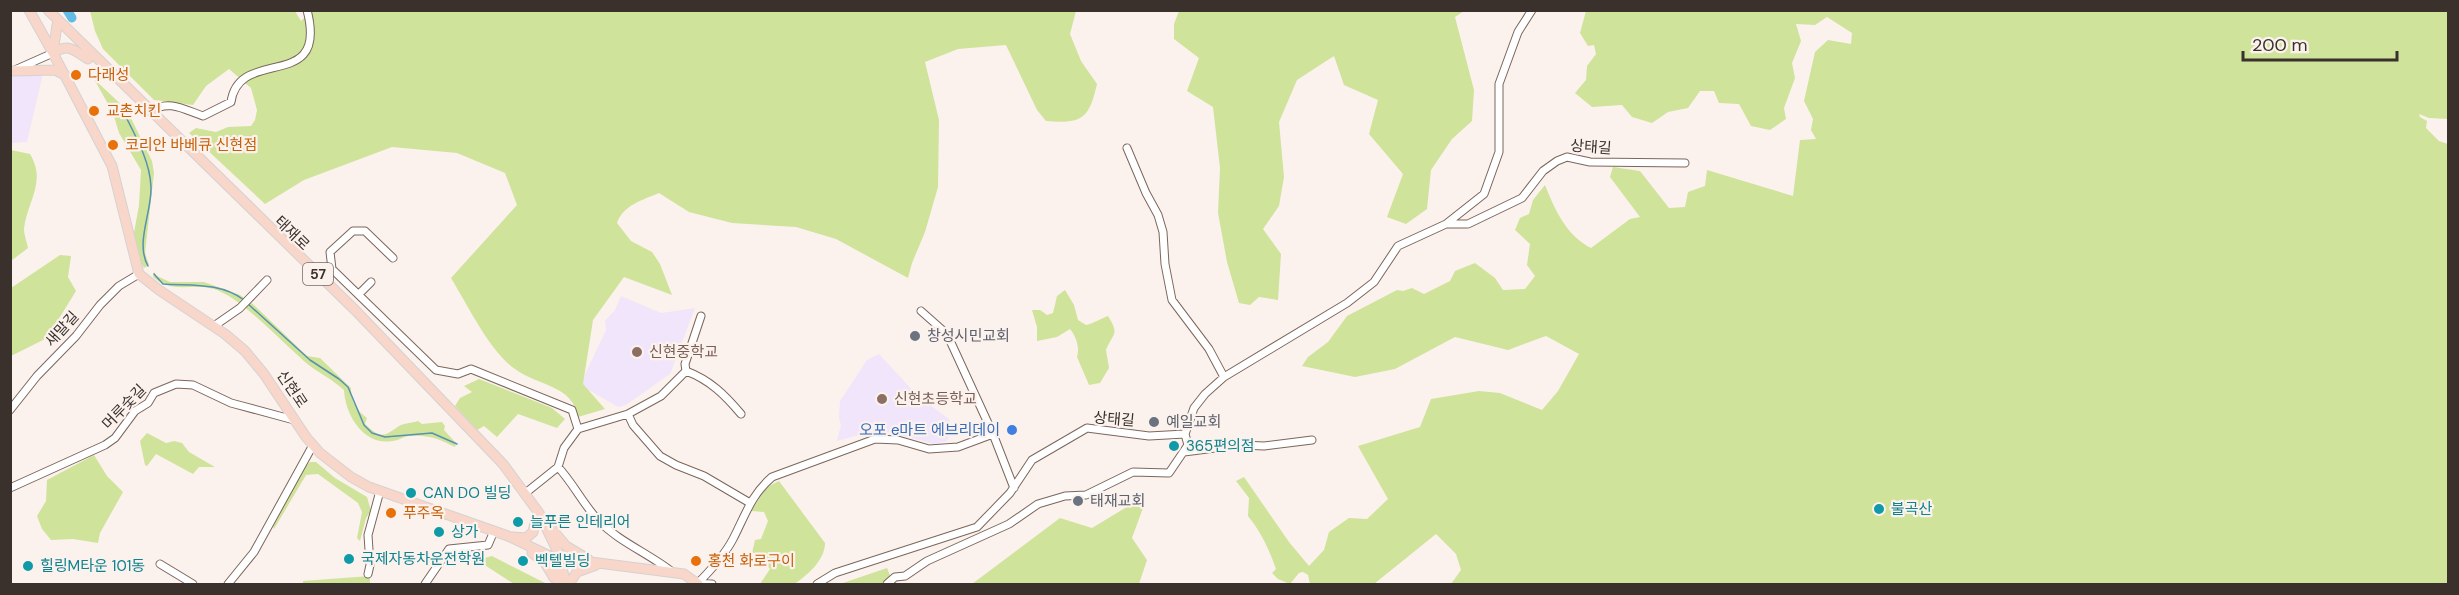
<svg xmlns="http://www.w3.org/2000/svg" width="2459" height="595" font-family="'DM Sans','Noto Sans KR',sans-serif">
  <rect width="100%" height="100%" fill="#fcf2ed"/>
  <!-- education -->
  <path fill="#f0e5fa" d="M 29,73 L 41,75 L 42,78 L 27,142 L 11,143 L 11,77 Z
    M 621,296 L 661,313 L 695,308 L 670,374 L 626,405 L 618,407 L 580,385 L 606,330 L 605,321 L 615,310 Z
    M 879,354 L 919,397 L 949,419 L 952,431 L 947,441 L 934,444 L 888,432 L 870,432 L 837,441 L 841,425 L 839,418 L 840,401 L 867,360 Z"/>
  <!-- green -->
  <path fill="#cfe39b" d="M 313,10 L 1076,11 L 1070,34 L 1081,61 L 1097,84 C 1089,119 1082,124 1046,121 L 1037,110 L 1006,45 L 958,49 L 925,62 L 939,120 L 938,187 L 925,232 L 912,263 L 908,278 L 836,239 L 796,227 L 732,223 L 689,212 L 659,193 C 643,200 623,205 617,223 L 631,241 L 652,252 L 660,264 L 672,295 L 624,277 L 593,320 L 583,384 L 605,409 L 578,417 C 573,385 538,386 515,369 C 490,352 467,304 451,278 L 517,205 L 505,173 L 457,153 L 392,147 L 304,180 L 265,204 L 189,133 L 196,128 L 216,132 L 228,127 L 251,126 L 255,120 L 257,110 L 251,88 L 229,69 L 206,86 L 193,105 L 154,100 L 103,49 L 95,31 L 90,11 L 295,11 L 301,21 Z
    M 1179,11 L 1464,11 L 1455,17 L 1474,90 L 1472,121 L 1452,139 L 1431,170 L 1427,209 L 1406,224 L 1387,217 L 1403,174 L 1369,134 L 1378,100 L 1344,85 L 1334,56 L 1297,80 L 1279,122 L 1284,177 L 1279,206 L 1263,229 L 1281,254 L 1278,300 L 1259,297 L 1250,305 L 1239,303 L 1227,262 L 1218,213 L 1220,168 L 1213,107 L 1187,91 L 1199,58 L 1174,39 L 1174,24 Z
    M 1586,11 L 2448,11 L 2448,119 L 2429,118 L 2419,114 L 2420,117 L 2427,121 L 2426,128 L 2439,141 L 2448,144 L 2448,584 L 1451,584 L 1461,570 L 1456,554 L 1436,534 L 1374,584 L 1310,584 L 1308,575 L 1303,572 L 1299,573 L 1290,584 L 1278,579 L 1272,573 L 1276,569 C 1269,549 1261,532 1248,516 L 1249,498 L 1236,481 L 1244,477 L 1289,542 L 1309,566 L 1324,550 L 1329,532 L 1349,518 L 1367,519 L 1388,499 L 1358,446 L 1420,427 L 1431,399 L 1479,391 L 1500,393 L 1542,410 L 1558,391 L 1579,354 L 1546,336 L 1508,350 L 1455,337 L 1395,369 L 1355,377 L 1302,366 L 1308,357 L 1328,342 L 1347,316 L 1397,290 L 1403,291 L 1412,288 L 1424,294 L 1450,281 L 1455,271 L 1475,263 L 1495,278 L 1503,290 L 1525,289 L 1535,276 L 1527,265 L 1530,244 L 1515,230 L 1520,218 L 1529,214 L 1533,200 L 1545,185 C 1555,210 1566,235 1591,248 L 1630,219 L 1640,217 L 1610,177 L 1613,167 L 1640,171 L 1669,208 L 1685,207 L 1688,192 L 1705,186 L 1707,170 L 1793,196 L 1800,140 L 1816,139 L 1811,130 L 1813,119 L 1804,101 L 1815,52 L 1828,40 L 1851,44 L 1852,33 L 1827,17 L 1815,25 L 1796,24 L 1801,41 L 1792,63 L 1795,78 L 1784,108 L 1786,119 L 1770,130 L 1751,126 L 1739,104 L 1719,103 L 1714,91 L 1700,91 L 1688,108 L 1668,112 L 1652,123 L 1632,117 L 1622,105 L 1592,107 L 1575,93 L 1586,80 L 1587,66 L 1596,54 L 1594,45 L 1588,46 L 1580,33 Z
    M 94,79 L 127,110 L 152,161 L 154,173 L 145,253 L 149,265 L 144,268 L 140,261 L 134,233 L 139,205 L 141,170 L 119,133 L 113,113 Z
    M 11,150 L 30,154 C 47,182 27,201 24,229 C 24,235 27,242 28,248 L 11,261 Z
    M 60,255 L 71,256 L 68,277 L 76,291 L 47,338 L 11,356 L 11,288 Z
    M 154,272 L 157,276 L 170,282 L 204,282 L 240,295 L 254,305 L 307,356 L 320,358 L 351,388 C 350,400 357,411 367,418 L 365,424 C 381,439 383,437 399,426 C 404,423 412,423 418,421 L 422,424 L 442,422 L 445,426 L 444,430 L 456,443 L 455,447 C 446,443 438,438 429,437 C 422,436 412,435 405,437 C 401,438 397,441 392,441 C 363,446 345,414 344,390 C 333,380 321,374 310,366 C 285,346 243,298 214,289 C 192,282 174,295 153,277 Z
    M 1065,290 L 1074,305 L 1078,320 L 1086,325 C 1095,323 1099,319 1108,316 C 1120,335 1113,333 1106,350 L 1109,368 L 1100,383 L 1089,385 L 1077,357 C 1080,348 1076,336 1070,329 L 1057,337 L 1037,341 L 1037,327 L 1032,310 L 1040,310 L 1047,315 L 1053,313 L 1057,296 Z
    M 479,379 L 552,408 L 565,419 L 557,428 L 518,414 L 497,437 L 484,426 L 477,430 L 455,406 L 460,398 L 472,392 L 464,386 Z
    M 147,433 L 166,443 L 174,441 L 182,443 L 189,452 L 215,467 L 199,467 L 193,474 L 156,454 L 147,466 L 145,465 L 140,441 Z
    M 94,455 L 107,476 L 123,492 L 100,533 L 98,543 L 73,539 L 51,540 L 42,529 L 37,516 L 46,501 L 47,480 Z
    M 310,462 L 316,462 L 335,478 L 367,497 L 371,511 L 366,518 L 360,541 L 357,538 L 362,512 L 358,503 L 318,474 L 306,475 L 274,529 L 273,527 L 305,467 Z
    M 779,481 L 825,543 C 825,560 807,576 794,584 L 760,584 L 770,569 L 758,554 L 752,553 L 755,540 L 761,539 L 768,521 L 764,512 L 751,511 L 767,487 Z
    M 1130,505 L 1143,508 L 1132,538 L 1147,560 L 1139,584 L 972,584 L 1060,518 L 1092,528 Z
    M 492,556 L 545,583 L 546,584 L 514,584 L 477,560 Z
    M 887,568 L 891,578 L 884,584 L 840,584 Z
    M 370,576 L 370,584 L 303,584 L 303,581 Z"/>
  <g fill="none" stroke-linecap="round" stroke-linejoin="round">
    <!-- stream -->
    <path stroke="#5792ae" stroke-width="1.5" d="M 121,107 C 133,132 150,159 151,187 C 152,212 135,243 148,266
      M 154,274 L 163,284 C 191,286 220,282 244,300
      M 247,303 L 310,360 L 339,379 L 348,387 L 364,425 L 372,433 L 385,437 L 432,433 L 457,444"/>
    <!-- river -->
    <path stroke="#63bce6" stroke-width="9" d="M 67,10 L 72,18"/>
    <defs>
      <path id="minor" d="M 17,69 L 53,53
        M 151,111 C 169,99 185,110 203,116 L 231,102 C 239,45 329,94 307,10
        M 1127,148 L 1146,193 L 1158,215 L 1163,232 L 1165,264 L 1172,300 L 1209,349 L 1224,377
        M 1446,224 L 1484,194 L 1499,152 L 1499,84 L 1518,32 L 1532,10
        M 393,258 L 365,231 L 353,231 L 330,252 L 332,269 L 436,370 L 458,374 L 471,369 L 572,410 L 578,429
        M 359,294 L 371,282
        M 921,311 L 947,334 L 993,434 L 1014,488
        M 214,326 L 240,308 L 267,280
        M 686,371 C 710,380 725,395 741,414
        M 10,410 L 37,376 L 76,336 L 100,305 L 119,286 L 139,274
        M 628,414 L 633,425 L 660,456 L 676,465 L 704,476 L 750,503
        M 1184,452 L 1215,448 L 1221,444 L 1264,446 L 1312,440
        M 558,467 C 573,483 583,504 598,520 C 619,542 648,553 671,571
        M 10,488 L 105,445 L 115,438 L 135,411 L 148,403 L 154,393 L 176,384 L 193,385 L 231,403 L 294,420
        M 528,491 L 558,467 L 564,448 L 578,429 L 628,414 L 661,396 L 686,371 L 685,364 L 701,316
        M 160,564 L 193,584
        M 368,574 L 370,565 L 368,535 L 380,491
        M 698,583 C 711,570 724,556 733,539 C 745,516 751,495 772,477 L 875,439 L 898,440 L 929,449 L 958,447 L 993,434
        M 698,583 L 712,584
        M 228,584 L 254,552 L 313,445
        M 425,584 L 449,549 L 488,545 L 494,531
        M 817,584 L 835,573 L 977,527 L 1010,493 L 1032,460 L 1087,428 L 1149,436 L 1185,434 L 1194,408 L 1205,394 L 1224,377 L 1347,303 L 1374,282 L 1398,246 L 1446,224 L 1468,224 L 1522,198 L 1543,171 L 1557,161 L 1567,157 L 1590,162 L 1685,163
        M 887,584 L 895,577 L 905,576 L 927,561 L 1009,524 L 1038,504 L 1065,496 L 1086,495 L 1133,472 L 1169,473 L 1188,445 L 1185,434"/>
      <path id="major" d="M 29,10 L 53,53 L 112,166 L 139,274 L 159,290 L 225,334 L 245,351 L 264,374 L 306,437 L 320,453 L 351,477 L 369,487 L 508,536 L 552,557 L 684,574 L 698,584
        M 48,10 L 355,310 L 503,464 L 539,513 L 558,552 L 566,584
        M 53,53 C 70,43 73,50 88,59
        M 53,53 L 57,25 L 60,22
        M 13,71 L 55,70 L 65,75
        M 551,528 L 566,546 L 588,559
        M 513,537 L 526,538 L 533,532 L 537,514
        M 532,553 L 545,563 L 554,578
        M 554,560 L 558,584
        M 569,584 L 577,572 L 596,565"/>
    </defs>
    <!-- minor casing -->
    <use href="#minor" stroke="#7b665b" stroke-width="9"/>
    <!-- major casing -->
    <use href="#major" stroke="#d4d2d1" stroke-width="11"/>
    <!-- minor -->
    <use href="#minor" stroke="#fff" stroke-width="7"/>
    <!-- major -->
    <use href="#major" stroke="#f8d6ca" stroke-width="9"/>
  </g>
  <!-- markers -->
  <g fill="#e8710a" stroke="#fcf2ed" stroke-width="2">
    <circle cx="76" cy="75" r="6"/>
    <circle cx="94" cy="111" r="6"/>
    <circle cx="113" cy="145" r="6"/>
    <circle cx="391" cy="513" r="6"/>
    <circle cx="696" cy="561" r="6"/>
  </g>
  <g fill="#6b7280" stroke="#fcf2ed" stroke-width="2">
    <circle cx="915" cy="336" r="6"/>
    <circle cx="1154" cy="422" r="6"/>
    <circle cx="1078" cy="501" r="6"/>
  </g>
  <g fill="#8d6e63" stroke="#fcf2ed" stroke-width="2">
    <circle cx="637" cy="352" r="6"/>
    <circle cx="882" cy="399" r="6"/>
  </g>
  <circle fill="#3f7fe0" stroke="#fcf2ed" stroke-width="2" cx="1012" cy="430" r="6"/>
  <g fill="#0f9aa8" stroke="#fcf2ed" stroke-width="2">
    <circle cx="1174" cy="446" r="6"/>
    <circle cx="411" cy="493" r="6"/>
    <circle cx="1879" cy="509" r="6"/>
    <circle cx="518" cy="522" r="6"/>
    <circle cx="439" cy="532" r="6"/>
    <circle cx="349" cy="559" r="6"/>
    <circle cx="523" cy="561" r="6"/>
    <circle cx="28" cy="566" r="6"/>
  </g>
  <g text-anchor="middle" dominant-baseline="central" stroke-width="4.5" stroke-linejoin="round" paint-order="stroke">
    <!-- shield labels -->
    <rect fill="#fcf2ed" stroke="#746b66" stroke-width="1.5" x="303" y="263" width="30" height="22" rx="4.5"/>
    <g font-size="14" font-weight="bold" fill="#3a312c">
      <text x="318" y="274">57</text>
    </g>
    <!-- food labels -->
    <g font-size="15" fill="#c56008" stroke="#fcf2ed" text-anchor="start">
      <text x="88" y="75">다래성</text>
      <text x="106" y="111">교촌치킨</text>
      <text x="125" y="145">코리안 바베큐 신현점</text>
      <text x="403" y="513">푸주옥</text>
      <text x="708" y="561">홍천 화로구이</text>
    </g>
    <!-- street labels -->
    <g font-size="15" fill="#3a312c" stroke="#fcf2ed">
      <text transform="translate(1591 147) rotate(4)">상태길</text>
      <text transform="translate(292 233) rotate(44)">태재로</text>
      <text transform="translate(62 329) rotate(-48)">새말길</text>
      <text transform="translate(292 389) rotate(56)">신현로</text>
      <text transform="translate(124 407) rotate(-46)">머루숯길</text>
      <text transform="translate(1114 419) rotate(5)">상태길</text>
    </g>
    <!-- worship labels -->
    <g font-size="15" fill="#5b616d" stroke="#fcf2ed" text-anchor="start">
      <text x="927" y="336">창성시민교회</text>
      <text x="1166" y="422">예일교회</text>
      <text x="1090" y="501">태재교회</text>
    </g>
    <!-- education labels -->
    <g font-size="15" fill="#785e54" stroke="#fcf2ed" text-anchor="start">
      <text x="649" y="352">신현중학교</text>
      <text x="894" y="399">신현초등학교</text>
    </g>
    <!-- shop labels -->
    <g font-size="15" fill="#366cbe" stroke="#fcf2ed" text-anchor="end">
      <text x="1000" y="430">오포 e마트 에브리데이</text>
    </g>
    <!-- culture labels -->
    <g font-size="15" fill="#0d838f" stroke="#fcf2ed" text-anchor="start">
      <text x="1186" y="446">365편의점</text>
      <text x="423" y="493">CAN DO 빌딩</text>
      <text x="1891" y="509">불곡산</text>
      <text x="530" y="522">늘푸른 인테리어</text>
      <text x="451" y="532">상가</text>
      <text x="361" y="559">국제자동차운전학원</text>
      <text x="535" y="561">벡텔빌딩</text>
      <text x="40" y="566">힐링M타운 101동</text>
    </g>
  </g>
  <!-- border -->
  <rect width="2459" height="595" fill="none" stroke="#3a312c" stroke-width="24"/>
  <!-- scale -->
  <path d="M2243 51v9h154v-9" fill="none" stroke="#3a312c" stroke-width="3"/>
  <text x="2252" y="51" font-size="18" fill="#3a312c" stroke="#fcf2ed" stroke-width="4.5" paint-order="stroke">200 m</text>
</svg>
